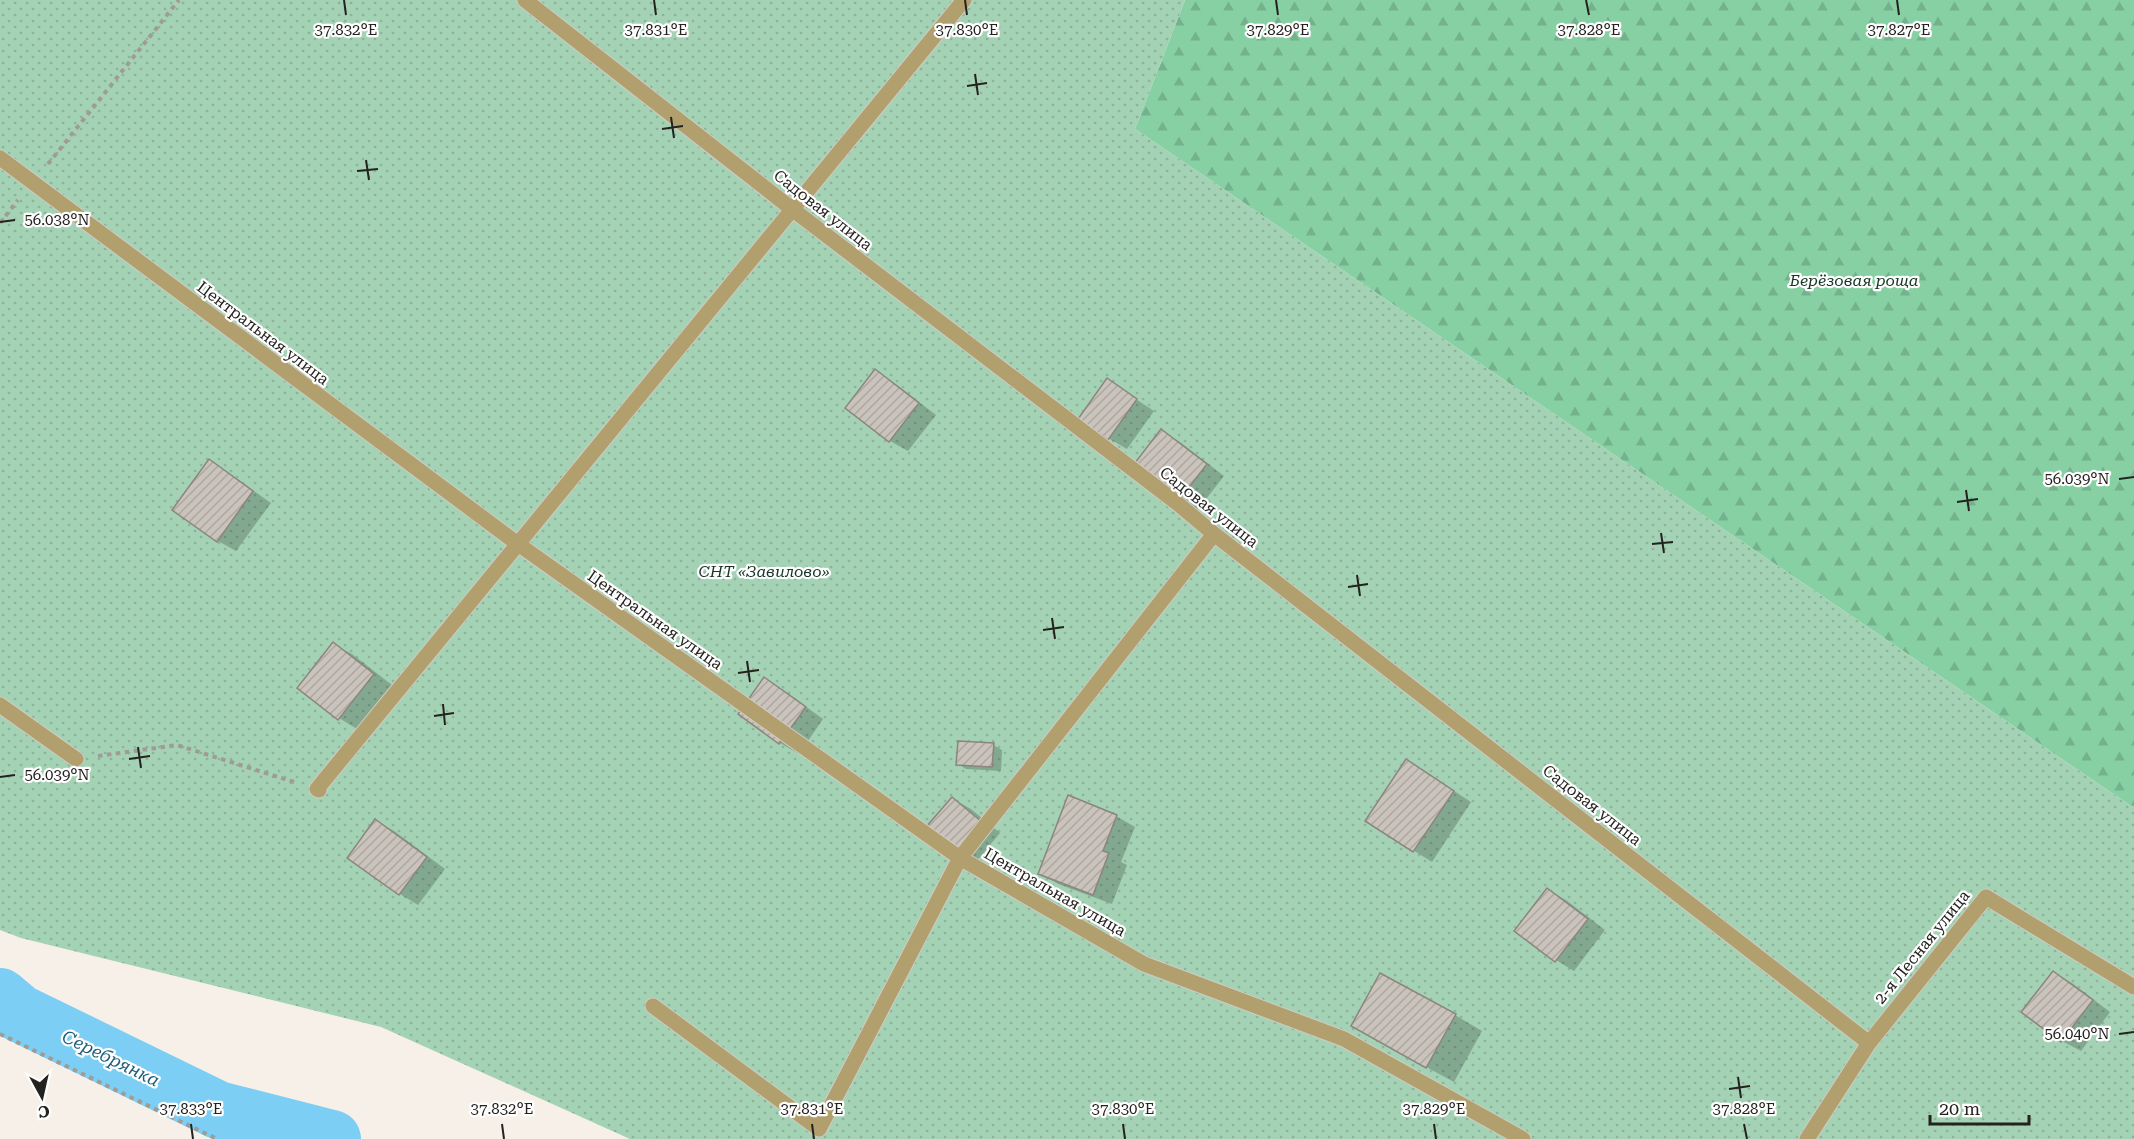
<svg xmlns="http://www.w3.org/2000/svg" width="2134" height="1139" font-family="'Roboto Serif',serif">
  <defs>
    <pattern id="forest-firs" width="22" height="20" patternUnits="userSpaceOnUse" patternTransform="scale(1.5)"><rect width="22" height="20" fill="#86d0a4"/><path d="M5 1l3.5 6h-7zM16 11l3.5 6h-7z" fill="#74b28d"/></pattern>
    <pattern id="garden-dots" width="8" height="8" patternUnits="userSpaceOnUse" patternTransform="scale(1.5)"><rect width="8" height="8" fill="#a4d2b5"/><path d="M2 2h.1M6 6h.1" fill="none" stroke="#8db49b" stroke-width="1.8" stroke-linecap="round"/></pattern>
    <pattern id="building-hatch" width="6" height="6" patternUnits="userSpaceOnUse" patternTransform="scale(1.5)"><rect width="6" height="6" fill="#c9c3bb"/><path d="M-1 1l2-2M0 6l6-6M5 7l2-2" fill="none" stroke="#aca7a0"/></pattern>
  </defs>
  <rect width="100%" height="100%" fill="#f6f0e8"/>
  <!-- forest -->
  <path fill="url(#forest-firs)" d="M 1185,0 L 2134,0 L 2134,808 L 1135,129 Z"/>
  <!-- garden -->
  <path fill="url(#garden-dots)" d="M 0,0 L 1185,0 L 1135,129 L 2134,808 L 2134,1139 L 630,1139 L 381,1027 L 21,938 L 0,930 Z"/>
  <!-- shadow -->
  <path fill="#0003" d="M 875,371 L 893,382 L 936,415 L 908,451 L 890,441 Z
    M 1107,380 L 1154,411 L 1127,449 L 1108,438 Z
    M 1162,431 L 1180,442 L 1224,476 L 1196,512 L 1178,502 Z
    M 209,461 L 227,472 L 271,503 L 236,551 L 218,541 Z
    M 333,644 L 352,654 L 392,685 L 357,729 L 339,718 Z
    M 765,679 L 783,690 L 823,719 L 799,754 L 780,743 L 740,714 Z
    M 993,745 L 1002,750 L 1001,771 L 966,769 L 958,764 Z
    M 1425,772 L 1471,802 L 1432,862 L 1367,821 Z
    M 953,799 L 971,809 L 1000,833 L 976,862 L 928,827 Z
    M 1116,816 L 1135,827 L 1121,862 L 1127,865 L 1112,904 L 1058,884 L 1039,873 Z
    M 376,821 L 394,831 L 445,869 L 418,905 L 400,894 L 349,857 Z
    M 1548,890 L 1566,900 L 1605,930 L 1574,971 L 1556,960 Z
    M 2053,972 L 2072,983 L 2110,1012 L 2081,1051 L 2062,1041 L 2024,1012 Z
    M 1455,1015 L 1482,1031 L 1454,1082 L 1380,1042 Z"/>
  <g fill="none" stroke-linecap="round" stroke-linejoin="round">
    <!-- river -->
    <path stroke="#7ccef5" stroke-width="58" d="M 0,997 L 19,1013 L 218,1110 L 332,1139"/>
  </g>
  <!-- building -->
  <path fill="url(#building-hatch)" stroke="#8b857e" stroke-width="1.5" d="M 875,369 L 919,403 L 889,442 L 845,408 Z
    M 1107,378 L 1137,399 L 1108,440 L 1078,419 Z
    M 1161,429 L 1207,464 L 1177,503 L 1131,468 Z
    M 209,459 L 253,491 L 217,542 L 172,510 Z
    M 333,642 L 374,674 L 338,720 L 297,688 Z
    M 764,677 L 806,707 L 779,744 L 738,714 Z
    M 958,741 L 994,743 L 992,767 L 956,765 Z
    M 1406,759 L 1454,791 L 1413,852 L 1365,821 Z
    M 1068,795 L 1117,815 L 1103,851 L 1109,853 L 1093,895 L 1038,874 Z
    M 952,797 L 982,822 L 956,853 L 926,827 Z
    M 375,819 L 427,857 L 399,895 L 347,858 Z
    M 1547,888 L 1588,919 L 1555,962 L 1514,931 Z
    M 2053,971 L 2093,1000 L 2061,1042 L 2021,1012 Z
    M 1380,973 L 1456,1014 L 1426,1068 L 1351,1026 Z"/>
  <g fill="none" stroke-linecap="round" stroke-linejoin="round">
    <defs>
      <path id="lane" d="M 525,0 L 792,209 L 1177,503 L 1214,534 L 1869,1043
        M 0,158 L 518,544 L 960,858 L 1144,964 L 1344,1039 L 1523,1139
        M 0,705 L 76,759
        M 319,790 L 317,789 L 964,0
        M 653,1006 L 819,1129 L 960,858 L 1214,534
        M 1807,1139 L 1869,1043 L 1986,897 L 2134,987"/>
    </defs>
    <!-- lane casing -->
    <use href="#lane" stroke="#d0cbc4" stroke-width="17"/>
    <!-- path -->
    <path stroke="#9f9b95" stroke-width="4" stroke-dasharray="4.5 4.5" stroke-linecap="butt" d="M 48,164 L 179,0
      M 0,223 L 18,200
      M 98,756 L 177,745 L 294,782
      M 0,1034 L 217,1139"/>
    <!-- lane -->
    <use href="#lane" stroke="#b19f6d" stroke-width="15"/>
  </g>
  <!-- ticks -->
  <path fill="none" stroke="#24221f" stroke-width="2" d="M 344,0 L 346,15M 654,0 L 656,15M 965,0 L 967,15M 1276,0 L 1278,15M 1586,0 L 1589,15M 1897,0 L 1899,15M 975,74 L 978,95M 967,86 L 987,83M 671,117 L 674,138M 662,129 L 683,126M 366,160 L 369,180M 357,171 L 378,169M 0,222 L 15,220M 2119,479 L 2134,477M 1966,490 L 1969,511M 1957,502 L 1978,499M 1661,533 L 1664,553M 1652,544 L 1673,542M 1357,575 L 1360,596M 1348,587 L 1368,584M 1052,618 L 1055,639M 1043,630 L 1064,627M 747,661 L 750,682M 738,673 L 759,670M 443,704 L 445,725M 434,716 L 454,713M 138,747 L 141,768M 129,759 L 150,756M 0,777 L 15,775M 2119,1034 L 2134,1032M 1738,1077 L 1741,1098M 1729,1089 L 1750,1086M 191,1124 L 193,1139M 502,1124 L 504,1139M 812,1124 L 814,1139M 1123,1124 L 1125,1139M 1434,1124 L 1436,1139M 1744,1124 L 1747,1139"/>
  <g text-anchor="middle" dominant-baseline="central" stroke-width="4.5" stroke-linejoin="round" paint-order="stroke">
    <!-- street labels -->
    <g font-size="16" fill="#24221f" stroke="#fefefe">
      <text transform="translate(823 210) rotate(38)">Садовая улица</text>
      <text transform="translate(263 333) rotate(37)">Центральная улица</text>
      <text transform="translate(1209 507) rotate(38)">Садовая улица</text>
      <text transform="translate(655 620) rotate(35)">Центральная улица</text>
      <text transform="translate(1592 805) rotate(38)">Садовая улица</text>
      <text transform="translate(1055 892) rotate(30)">Центральная улица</text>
      <text transform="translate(1922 947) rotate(-51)">2-я Лесная улица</text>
    </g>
    <!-- park labels -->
    <g font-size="16" font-style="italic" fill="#163725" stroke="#fefefe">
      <text x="1854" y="280">Берёзовая роща</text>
      <text x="764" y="571">СНТ «Завилово»</text>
    </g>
    <!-- water labels -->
    <g font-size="18" font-style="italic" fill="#1f5e79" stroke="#fefefe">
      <text transform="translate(111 1058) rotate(26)">Серебрянка</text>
    </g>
  </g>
  <g font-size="15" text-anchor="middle" fill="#24221f" stroke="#fefefe" stroke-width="4.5" stroke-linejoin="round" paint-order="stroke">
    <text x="346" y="35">37.832°E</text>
    <text x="656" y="35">37.831°E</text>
    <text x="967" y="35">37.830°E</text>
    <text x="1278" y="35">37.829°E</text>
    <text x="1589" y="35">37.828°E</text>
    <text x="1899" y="35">37.827°E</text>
    <text x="57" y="225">56.038°N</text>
    <text x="2077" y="484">56.039°N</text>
    <text x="57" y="780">56.039°N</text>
    <text x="2077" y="1039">56.040°N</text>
    <text x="191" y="1114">37.833°E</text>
    <text x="502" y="1114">37.832°E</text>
    <text x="812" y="1114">37.831°E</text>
    <text x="1123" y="1114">37.830°E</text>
    <text x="1434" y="1114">37.829°E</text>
    <text x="1744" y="1114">37.828°E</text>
  </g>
  <!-- north arrow -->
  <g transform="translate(42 1097) rotate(172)" stroke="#fefefe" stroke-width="4.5" paint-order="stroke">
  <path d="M0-4.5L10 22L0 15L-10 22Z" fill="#24221f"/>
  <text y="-9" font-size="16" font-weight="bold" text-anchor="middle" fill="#24221f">С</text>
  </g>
  <!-- scale -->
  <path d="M1930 1115v9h99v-9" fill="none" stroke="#24221f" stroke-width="3"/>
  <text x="1939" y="1115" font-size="18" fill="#24221f" stroke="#fefefe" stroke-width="4.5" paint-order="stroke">20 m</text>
</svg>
